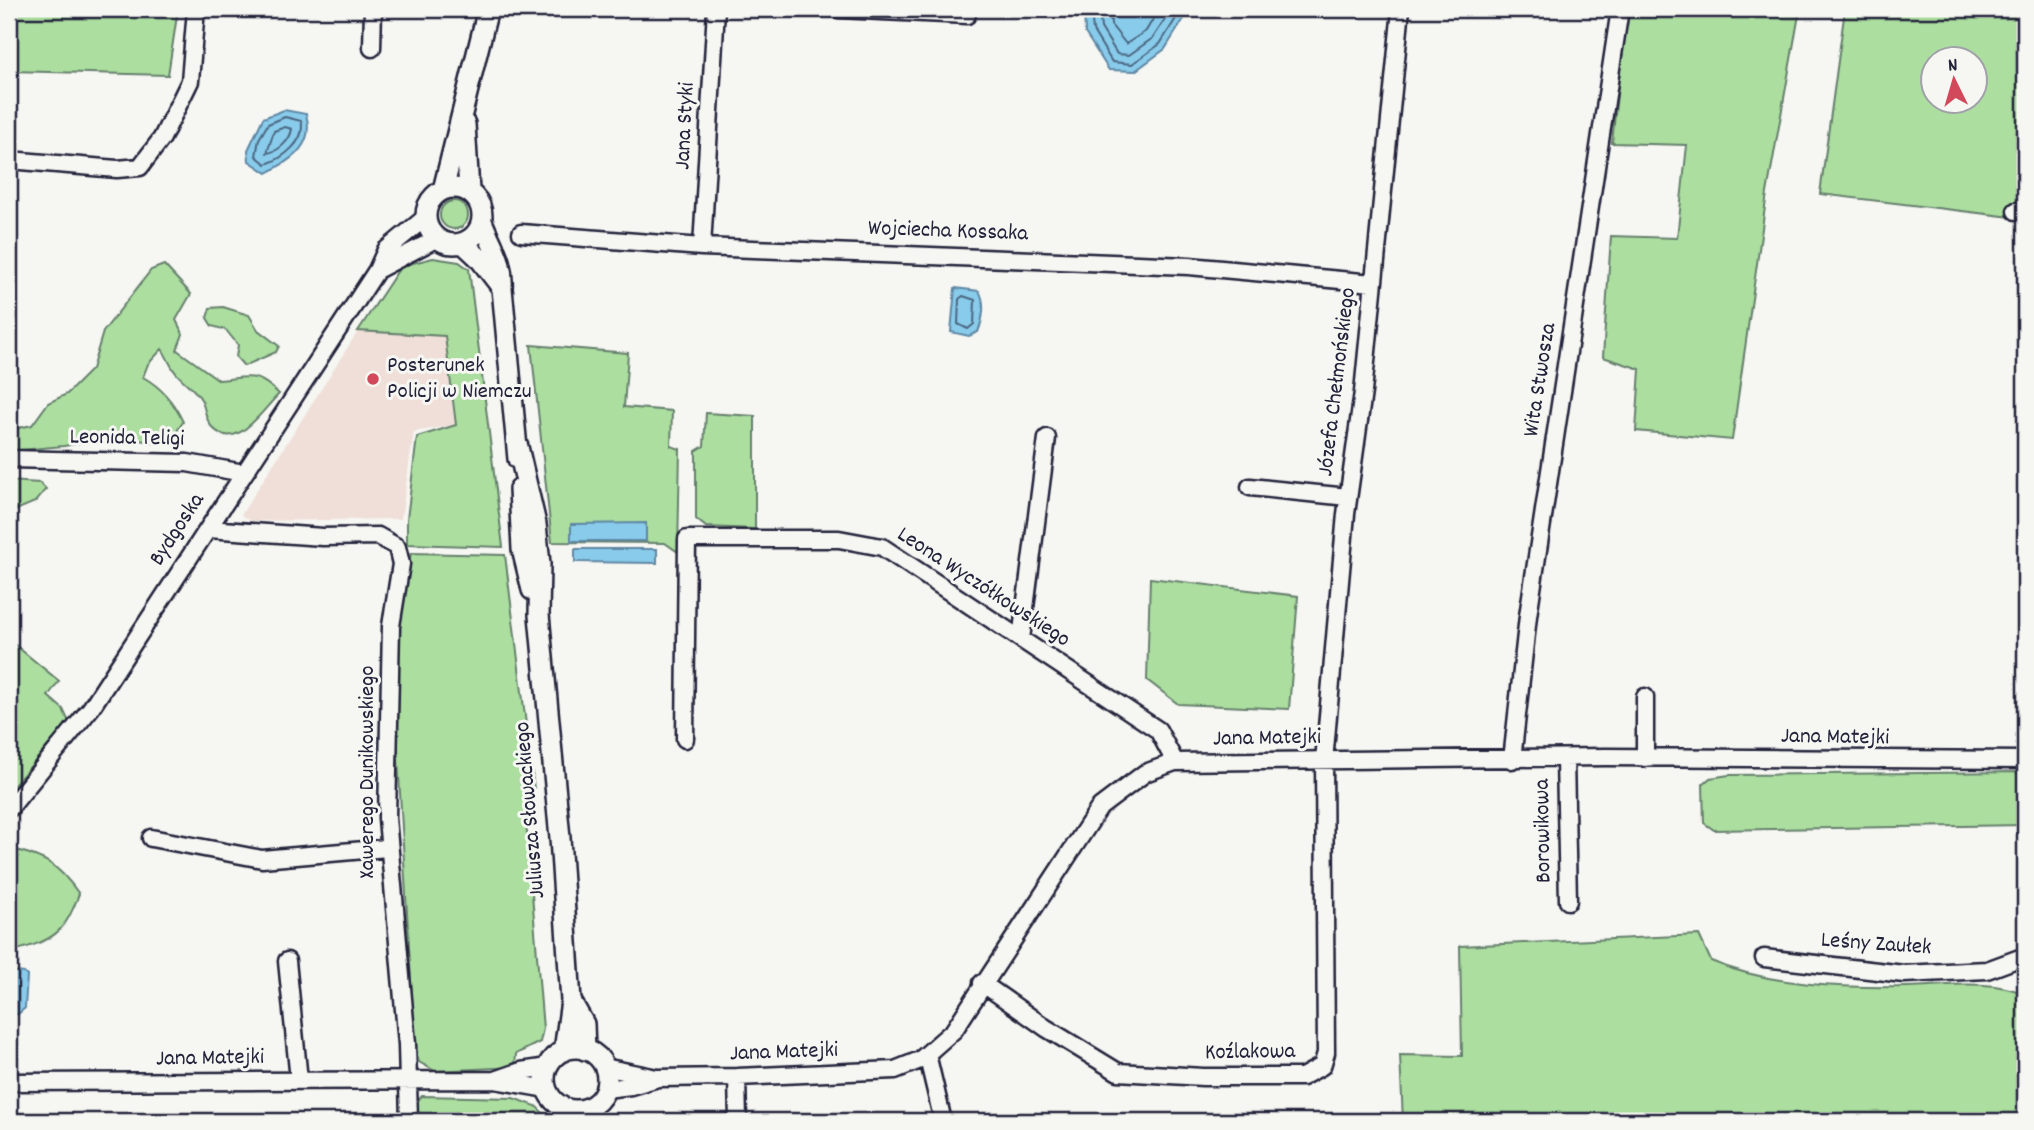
<svg xmlns="http://www.w3.org/2000/svg" width="2034" height="1130" font-family="Dekko,sans-serif">
  <rect width="100%" height="100%" fill="#f6f6f2"/>
  <filter id="ink" filterUnits="userSpaceOnUse"><feTurbulence type="fractalNoise" baseFrequency=".0143" numOctaves="2"/><feDisplacementMap in="SourceGraphic" scale="14" xChannelSelector="R" yChannelSelector="G"/><feConvolveMatrix kernelMatrix="1 2 1 2 8 2 1 2 1" color-interpolation-filters="sRGB"/></filter>
  <g filter="url(#ink)">
    <!-- built -->
    <path fill="#f0dfd9" d="M 358,331 L 445,336 L 456,425 L 414,432 L 401,519 L 252,521 L 241,515 Z"/>
    <!-- green -->
    <path fill="#abde9f" stroke="#66806d" stroke-width="2" fill-rule="evenodd" d="M 9,9 L 178,9 L 168,75 L 9,71 Z
      M 1626,9 L 1800,9 L 1767,193 L 1732,440 L 1636,431 L 1640,369 L 1603,357 L 1611,236 L 1677,238 L 1687,145 L 1612,143 Z
      M 1845,9 L 2025,9 L 2025,203 L 2012,202 L 2012,217 L 1820,194 ZM 1932,60 L 1974,60 L 1974,102 L 1932,102 Z
      M440 215a14 14 0 1 1 28 0a14 14 0 1 1-28 0Z
      M 433,258 L 459,262 L 469,269 L 503,547 L 407,544 L 407,519 L 417,437 L 456,425 L 445,336 L 358,331 L 401,266 Z
      M 164,265 L 191,294 L 176,320 L 183,334 L 177,350 L 219,380 C 249,377 256,371 279,394 C 262,410 236,455 211,426 C 206,420 205,409 202,401 C 196,389 184,383 176,373 C 170,366 167,356 162,349 L 148,364 L 143,377 C 161,387 174,402 183,422 L 173,437 L 163,443 L 112,437 L 64,446 L 9,451 L 9,430 L 32,425 L 48,403 L 67,394 L 92,369 L 103,332 L 151,270 Z
      M 223,307 L 249,315 L 258,330 L 279,346 L 276,352 L 244,366 L 236,357 L 238,345 L 226,330 L 212,326 L 207,318 L 210,308 Z
      M 531,345 L 628,353 L 624,407 L 672,411 L 671,446 L 680,449 L 678,552 L 665,543 L 552,542 Z
      M 706,413 L 755,416 L 755,529 L 706,527 L 696,519 L 696,451 L 704,446 Z
      M 9,481 L 40,483 L 46,489 L 35,502 L 9,513 Z
      M 411,553 L 505,555 L 534,789 L 525,808 L 543,1029 L 540,1042 L 516,1054 L 515,1067 L 435,1071 L 419,1062 L 415,1049 L 397,742 L 397,627 Z
      M 1150,578 L 1298,596 L 1289,709 L 1178,704 L 1147,680 Z
      M 9,640 L 59,681 L 48,696 L 63,709 L 69,722 L 9,791 Z
      M 2025,772 L 2025,825 L 1714,830 L 1704,823 L 1703,784 L 1710,778 L 1729,775 Z
      M 10,848 C 46,858 57,863 79,894 C 64,934 54,940 13,951 L 9,951 Z
      M 1699,935 L 1711,961 C 1770,986 1844,988 1908,987 C 1947,986 1989,979 2025,994 L 2025,1121 L 1403,1121 L 1400,1055 L 1462,1056 L 1460,946 Z
      M 422,1096 L 513,1098 L 536,1106 L 551,1121 L 414,1121 L 415,1104 Z"/>
    <!-- water -->
    <path fill="#88cbea" stroke="#5f87a4" stroke-width="2" d="M 1084,9 L 1190,9 L 1165,49 L 1135,71 L 1109,70 L 1085,33 Z
      M 284,110 L 306,114 C 315,146 292,159 267,173 L 249,161 L 248,150 L 263,118 Z
      M 955,288 L 979,291 C 986,302 983,320 978,332 L 969,336 L 951,332 Z
      M 646,523 L 646,541 L 571,541 L 571,524 Z
      M 575,549 L 657,549 L 657,563 L 575,562 Z
      M 9,971 L 24,973 L 27,976 L 25,1008 L 18,1014 L 9,1015 Z"/>
    <g fill="none" stroke-linecap="round" stroke-linejoin="round">
      <!-- shore -->
      <path stroke="#4b6681" stroke-width="2" d="M 1091,9 L 1093,31 L 1112,62 L 1132,64 L 1160,44 L 1182,9
        M 1099,9 L 1101,28 L 1117,54 L 1129,55 L 1153,38 L 1172,9
        M 1110,9 L 1111,25 L 1126,44 L 1146,31 L 1159,9
        M 285,117 L 301,121 C 307,141 282,159 266,164 L 256,156 L 259,139 L 268,124 Z
        M 285,127 L 292,129 C 290,141 278,152 267,153 L 274,131 Z
        M 963,296 L 975,300 L 974,324 L 968,329 L 958,324 L 959,299 Z"/>
      <defs>
        <path id="minor" d="M 838,9 L 967,15
          M 372,48 L 373,9
          M 9,160 L 117,169 L 140,167 L 162,138 L 190,81 L 196,9
          M 2016,211 L 2025,211
          M 521,233 L 702,247 L 1189,266 L 1373,283
          M 702,247 L 716,9
          M 377,270 L 436,239
          M 9,459 L 187,463 L 244,473
          M 1250,487 L 1348,497
          M 208,529 L 323,537 L 378,536 L 397,547 L 401,564 L 391,626 L 387,818 L 407,1044 L 409,1121
          M 1021,639 L 1047,438
          M 685,739 L 687,539 L 839,539 L 882,547 L 1158,730 L 1175,762
          M 1645,758 L 1645,697
          M 1565,759 L 1568,901
          M 1512,760 L 1528,616 L 1620,9
          M 9,809 L 91,708 L 377,270 L 386,250 L 426,217
          M 151,838 L 262,859 L 387,848
          M 1764,958 L 1904,974 L 1987,970 L 2025,956
          M 287,961 L 299,1080
          M 982,983 L 1046,1028 L 1118,1072 L 1203,1077 L 1302,1077 L 1322,1066 L 1326,1053 L 1324,761 L 1346,514 L 1363,392 L 1401,9
          M 927,1054 L 943,1121
          M 604,1067 L 657,1078 L 737,1077 L 895,1070 L 920,1060 L 954,1030 L 1100,807 L 1145,773 L 1175,762 L 1606,757 L 2025,760
          M 737,1077 L 738,1121
          M 495,1080 L 521,1071 L 548,1067
          M 9,1082 L 495,1080 L 547,1089
          M 605,1089 L 631,1086 L 655,1079"/>
        <path id="tertiary" d="M 465,124 L 469,191
          M426 216a28 28 0 1 1 56 0a28 28 0 1 1-56 0Z
          M 443,190 L 488,9
          M 482,221 C 491,245 504,260 502,288 L 518,459
          M 463,243 L 479,258 L 502,288
          M 518,447 L 536,524 L 540,564 L 539,615 L 560,838 L 571,1001 L 564,1051
          M 519,489 L 522,549 L 532,590
          M 571,1001 L 584,1024 L 585,1050
          M545 1079a31 31 0 1 1 62 0a31 31 0 1 1-62 0Z"/>
      </defs>
      <!-- minor casing -->
      <use href="#minor" stroke="#22223b" stroke-width="21"/>
      <!-- tertiary casing -->
      <use href="#tertiary" stroke="#22223b" stroke-width="24"/>
      <!-- minor -->
      <use href="#minor" stroke="#f6f6f2" stroke-width="16"/>
      <!-- tertiary -->
      <use href="#tertiary" stroke="#f6f6f2" stroke-width="19"/>
    </g>
  </g>
  <!-- markers -->
  <circle fill="#d1495b" stroke="#f6f6f2" stroke-width="2.5" cx="373" cy="379" r="7"/>
  <g text-anchor="middle" dominant-baseline="central" stroke-width="6" stroke-linejoin="round" paint-order="stroke">
    <!-- street labels -->
    <g font-size="23" fill="#22223b" stroke="#f6f6f2">
      <text transform="translate(686 126) rotate(-87)">Jana Styki</text>
      <text transform="translate(948 232) rotate(2)">Wojciecha Kossaka</text>
      <text transform="translate(1541 380) rotate(-81)">Wita Stwosza</text>
      <text transform="translate(1338 382) rotate(-83)">Józefa Chełmońskiego</text>
      <text transform="translate(127 439) rotate(1)">Leonida Teligi</text>
      <text transform="translate(178 530) rotate(-57)">Bydgoska</text>
      <text transform="translate(983 588) rotate(33)">Leona Wyczółkowskiego</text>
      <text transform="translate(1835 738) rotate(1)">Jana Matejki</text>
      <text transform="translate(1267 739) rotate(-1)">Jana Matejki</text>
      <text transform="translate(368 772) rotate(-90)">Xawerego Dunikowskiego</text>
      <text transform="translate(531 810) rotate(-95)">Juliusza Słowackiego</text>
      <text transform="translate(1544 831) rotate(-91)">Borowikowa</text>
      <text transform="translate(1876 945) rotate(4)">Leśny Zaułek</text>
      <text transform="translate(784 1053) rotate(-2)">Jana Matejki</text>
      <text transform="translate(1250 1053) rotate(-1)">Koźlakowa</text>
      <text transform="translate(210 1059) rotate(-1)">Jana Matejki</text>
    </g>
    <!-- poi labels -->
    <g font-size="23" fill="#22223b" stroke="#f6f6f2" text-anchor="start">
      <text x="387" y="366">Posterunek<tspan x="387" dy="26">Policji w Niemczu</tspan></text>
    </g>
  </g>
  <!-- margin -->
  <rect width="2034" height="1130" fill="none" stroke="#f6f6f2" stroke-width="35"/>
  <rect x="18" y="18" width="1999" height="1095" fill="none" stroke="#22223b" stroke-width="2.5" filter="url(#ink)"/>
  <!-- north arrow -->
  <g transform="translate(1954 80) rotate(355)"><circle r="33" fill="#f6f6f2" stroke="#a1a1a9" stroke-width="2"/>
  <path d="M0-5L12 26L0 18L-12 26Z" fill="#d1495b"/>
  <text y="-10" font-size="19" font-weight="bold" text-anchor="middle" fill="#22223b">N</text>
  </g>
</svg>
